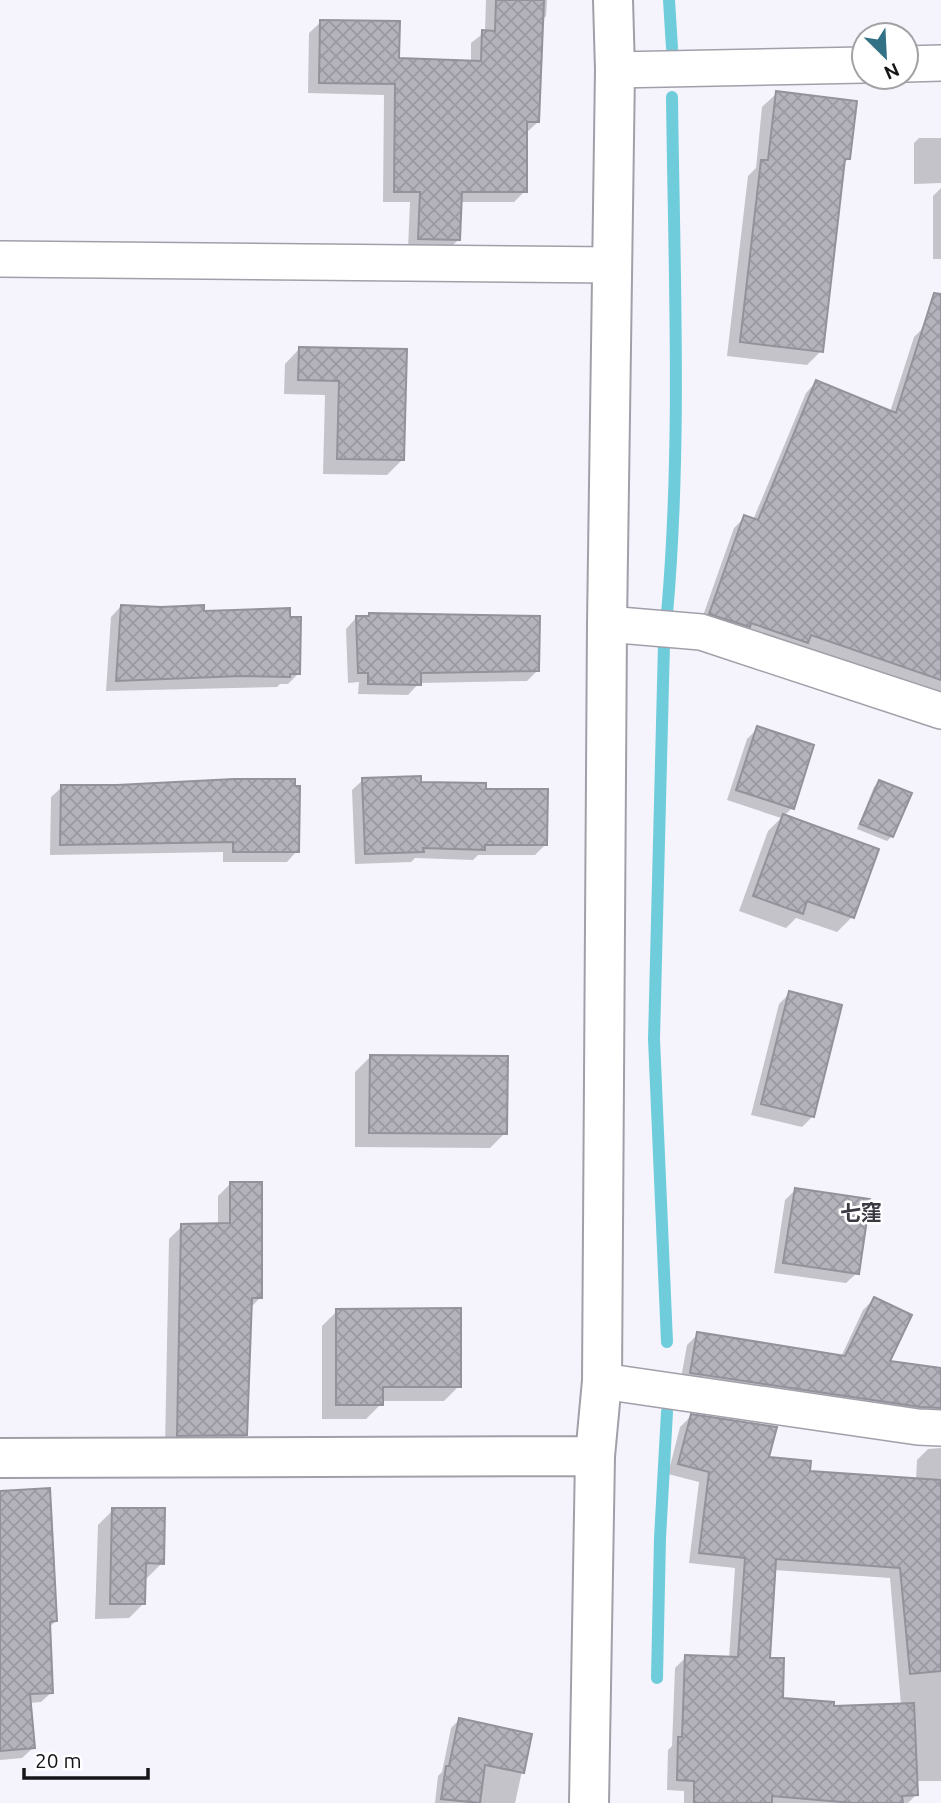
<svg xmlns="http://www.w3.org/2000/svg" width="941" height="1803" font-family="Ubuntu,'Noto Sans JP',sans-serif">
  <defs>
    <pattern id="building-cross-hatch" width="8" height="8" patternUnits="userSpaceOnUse" patternTransform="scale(1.75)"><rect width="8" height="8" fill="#b4b3bc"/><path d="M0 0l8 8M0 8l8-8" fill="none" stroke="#9a99a1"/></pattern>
  </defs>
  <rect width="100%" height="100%" fill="#f5f4fd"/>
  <!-- shadow -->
  <path fill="#0003" fill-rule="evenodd" d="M 486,0 L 547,0 L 546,16 L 541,21 L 538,122 L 525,134 L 525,191 L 514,202 L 460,202 L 458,240 L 447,251 L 408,249 L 410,202 L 383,202 L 384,95 L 308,93 L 309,33 L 321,22 L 397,60 L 471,62 L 471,43 L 485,32 Z
    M 777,93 L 849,158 L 842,165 L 821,351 L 807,365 L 727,356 L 748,176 L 756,168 L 762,107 Z
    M 919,138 L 941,138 L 941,183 L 914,184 L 914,143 Z
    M 941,188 L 941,259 L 933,259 L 933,196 Z
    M 924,327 L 941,332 L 941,694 L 803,646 L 796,653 L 700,624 L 734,528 L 745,517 L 753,520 L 806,393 L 816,382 L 890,412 L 914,337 Z
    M 300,348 L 405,350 L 402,460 L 387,475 L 323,474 L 325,395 L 284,394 L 285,364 Z
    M 121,606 L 202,613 L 299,673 L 288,684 L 280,684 L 277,687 L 106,691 L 111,617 Z
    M 370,615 L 537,671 L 527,681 L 419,683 L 408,695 L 358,694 L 359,682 L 348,683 L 346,629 L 356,618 L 367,618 Z
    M 758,728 L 792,808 L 784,816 L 877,850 L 852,917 L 837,932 L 796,918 L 786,928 L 739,911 L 768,831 L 781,818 L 727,800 L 747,739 Z
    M 363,780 L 484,791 L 545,845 L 535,855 L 478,855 L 473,860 L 415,858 L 411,862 L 355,864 L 352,790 Z
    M 879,782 L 892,836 L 887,841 L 857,829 L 874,787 Z
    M 62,787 L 297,851 L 287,862 L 223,862 L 223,852 L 50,855 L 51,797 Z
    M 790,993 L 840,1006 L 812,1117 L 802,1127 L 751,1115 L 779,1004 Z
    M 370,1057 L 505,1133 L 490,1148 L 355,1147 L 355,1072 Z
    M 231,1183 L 261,1297 L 250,1308 L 246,1435 L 233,1448 L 165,1448 L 169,1239 L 182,1226 L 218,1225 L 218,1196 Z
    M 795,1190 L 857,1273 L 846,1283 L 774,1273 L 785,1200 Z
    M 874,1299 L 888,1362 L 941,1369 L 941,1422 L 680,1384 L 687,1345 L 698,1334 L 841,1357 L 863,1310 Z
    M 337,1311 L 459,1386 L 444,1401 L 381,1401 L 381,1404 L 366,1419 L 322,1419 L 322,1326 Z
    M 691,1416 L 767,1459 L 808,1472 L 916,1480 L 917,1460 L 928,1449 L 941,1448 L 941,1781 L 916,1781 L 916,1795 L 908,1803 L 684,1803 L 684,1791 L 667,1790 L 668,1750 L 672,1746 L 675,1668 L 686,1657 L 729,1659 L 735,1568 L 689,1563 L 699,1482 L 668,1474 L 680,1427 ZM 774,1570 L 890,1578 L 901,1705 L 832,1708 L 781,1700 L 768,1660 Z
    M 0,1493 L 56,1621 L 48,1628 L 52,1692 L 41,1702 L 29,1703 L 33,1748 L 22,1758 L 0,1760 Z
    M 113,1510 L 162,1563 L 147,1578 L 144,1578 L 144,1603 L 129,1618 L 95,1619 L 98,1525 Z
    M 459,1720 L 530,1735 L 515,1803 L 435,1803 L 438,1776 L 442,1772 L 451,1728 Z"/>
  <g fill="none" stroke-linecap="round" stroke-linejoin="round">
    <!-- stream -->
    <path stroke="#6fcddb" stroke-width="12" d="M 669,0 L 672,48
      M 667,614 C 682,443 674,269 672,97
      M 664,644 L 654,1039 L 667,1342
      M 657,1678 L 660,1538 L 667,1412"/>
  </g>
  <!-- building -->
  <path fill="url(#building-cross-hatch)" stroke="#93929b" stroke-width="2" d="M 496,0 L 544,0 L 539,122 L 527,122 L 527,192 L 462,192 L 460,240 L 418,239 L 420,192 L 394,192 L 395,84 L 319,83 L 320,20 L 400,21 L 399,58 L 481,61 L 482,30 L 495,31 Z
    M 776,91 L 857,101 L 850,159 L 845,159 L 823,352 L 740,342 L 761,160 L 768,160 Z
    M 934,293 L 941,294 L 941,680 L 811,635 L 808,643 L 751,623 L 750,627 L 709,614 L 744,515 L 758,520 L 816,380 L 896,413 Z
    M 299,347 L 407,349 L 404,460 L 337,459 L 339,381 L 298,380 Z
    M 121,605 L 161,607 L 204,605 L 204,611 L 290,608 L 290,617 L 301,617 L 300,674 L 290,674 L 290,677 L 241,676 L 116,681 Z
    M 369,613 L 540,616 L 539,671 L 421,673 L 421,685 L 368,684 L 368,673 L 358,673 L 356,616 L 369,616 Z
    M 757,726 L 814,745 L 794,809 L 736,790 Z
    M 421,776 L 421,782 L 486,783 L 486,789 L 548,789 L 547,845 L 485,845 L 485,850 L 423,848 L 424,852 L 365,854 L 362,778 Z
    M 234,779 L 295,779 L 295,786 L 300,786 L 299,852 L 233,852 L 233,842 L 60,845 L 61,785 L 117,785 Z
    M 879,780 L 912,793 L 893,837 L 860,824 Z
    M 783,814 L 879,849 L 854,918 L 807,901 L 803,914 L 753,896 Z
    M 789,991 L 842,1005 L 814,1117 L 761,1104 Z
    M 370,1055 L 508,1056 L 507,1134 L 369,1133 Z
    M 230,1182 L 262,1182 L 262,1298 L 252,1298 L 247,1435 L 177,1436 L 181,1224 L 230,1223 Z
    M 795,1188 L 870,1199 L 859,1274 L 783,1263 Z
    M 874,1297 L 912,1315 L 890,1361 L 941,1368 L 941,1408 L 920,1407 L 690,1373 L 697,1332 L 845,1356 Z
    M 461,1308 L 461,1387 L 383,1387 L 383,1405 L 336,1405 L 336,1309 Z
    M 691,1414 L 777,1427 L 769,1457 L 811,1461 L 810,1471 L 941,1480 L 941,1671 L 910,1674 L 900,1568 L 776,1559 L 770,1658 L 784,1658 L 783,1698 L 834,1702 L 834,1706 L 914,1703 L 918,1795 L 902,1796 L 903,1803 L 853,1803 L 772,1796 L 772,1803 L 694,1803 L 694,1781 L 677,1780 L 678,1737 L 682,1737 L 685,1655 L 738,1657 L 745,1558 L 699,1553 L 709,1472 L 678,1464 Z
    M 50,1488 L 57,1621 L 50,1622 L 53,1693 L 30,1694 L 35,1748 L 0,1751 L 0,1491 Z
    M 112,1508 L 165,1508 L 164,1564 L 146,1563 L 145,1604 L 110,1604 Z
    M 459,1718 L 532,1734 L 524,1773 L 485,1765 L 480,1803 L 441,1799 L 446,1766 L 449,1766 Z"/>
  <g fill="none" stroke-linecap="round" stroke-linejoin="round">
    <defs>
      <path id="minor" d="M 906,64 L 941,63
        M 615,70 L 864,65
        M 0,259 L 613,265
        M 607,624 L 701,632 L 941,711
        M 602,1381 L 918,1427 L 941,1428"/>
      <path id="tertiary" d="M 0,1458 L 595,1456
        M 589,1803 L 595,1456 L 602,1381 L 607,624 L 615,70 L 613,0"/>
    </defs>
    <!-- minor casing -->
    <use href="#minor" stroke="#a1a0a9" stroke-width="38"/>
    <!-- tertiary casing -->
    <use href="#tertiary" stroke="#a1a0a9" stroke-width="42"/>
    <!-- minor -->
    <use href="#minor" stroke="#fff" stroke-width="35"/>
    <!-- tertiary -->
    <use href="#tertiary" stroke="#fff" stroke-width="38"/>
  </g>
  <g text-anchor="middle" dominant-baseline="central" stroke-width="5" stroke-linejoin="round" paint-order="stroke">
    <!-- quarter labels -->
    <g font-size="21" font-weight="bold" fill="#3b3a42" stroke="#fff">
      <text x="861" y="1212">七窪</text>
    </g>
  </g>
  <!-- north arrow -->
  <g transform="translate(885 56) rotate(156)"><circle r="33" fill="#ffffff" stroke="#a2a1a3" stroke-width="2"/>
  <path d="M0-5L12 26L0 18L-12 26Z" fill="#327086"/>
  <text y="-10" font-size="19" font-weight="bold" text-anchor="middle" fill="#161518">N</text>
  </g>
  <!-- scale -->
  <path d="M24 1768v10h124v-10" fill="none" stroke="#161518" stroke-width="3.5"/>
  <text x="35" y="1768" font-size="21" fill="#161518" stroke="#ffffff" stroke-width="5" paint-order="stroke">20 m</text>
</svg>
